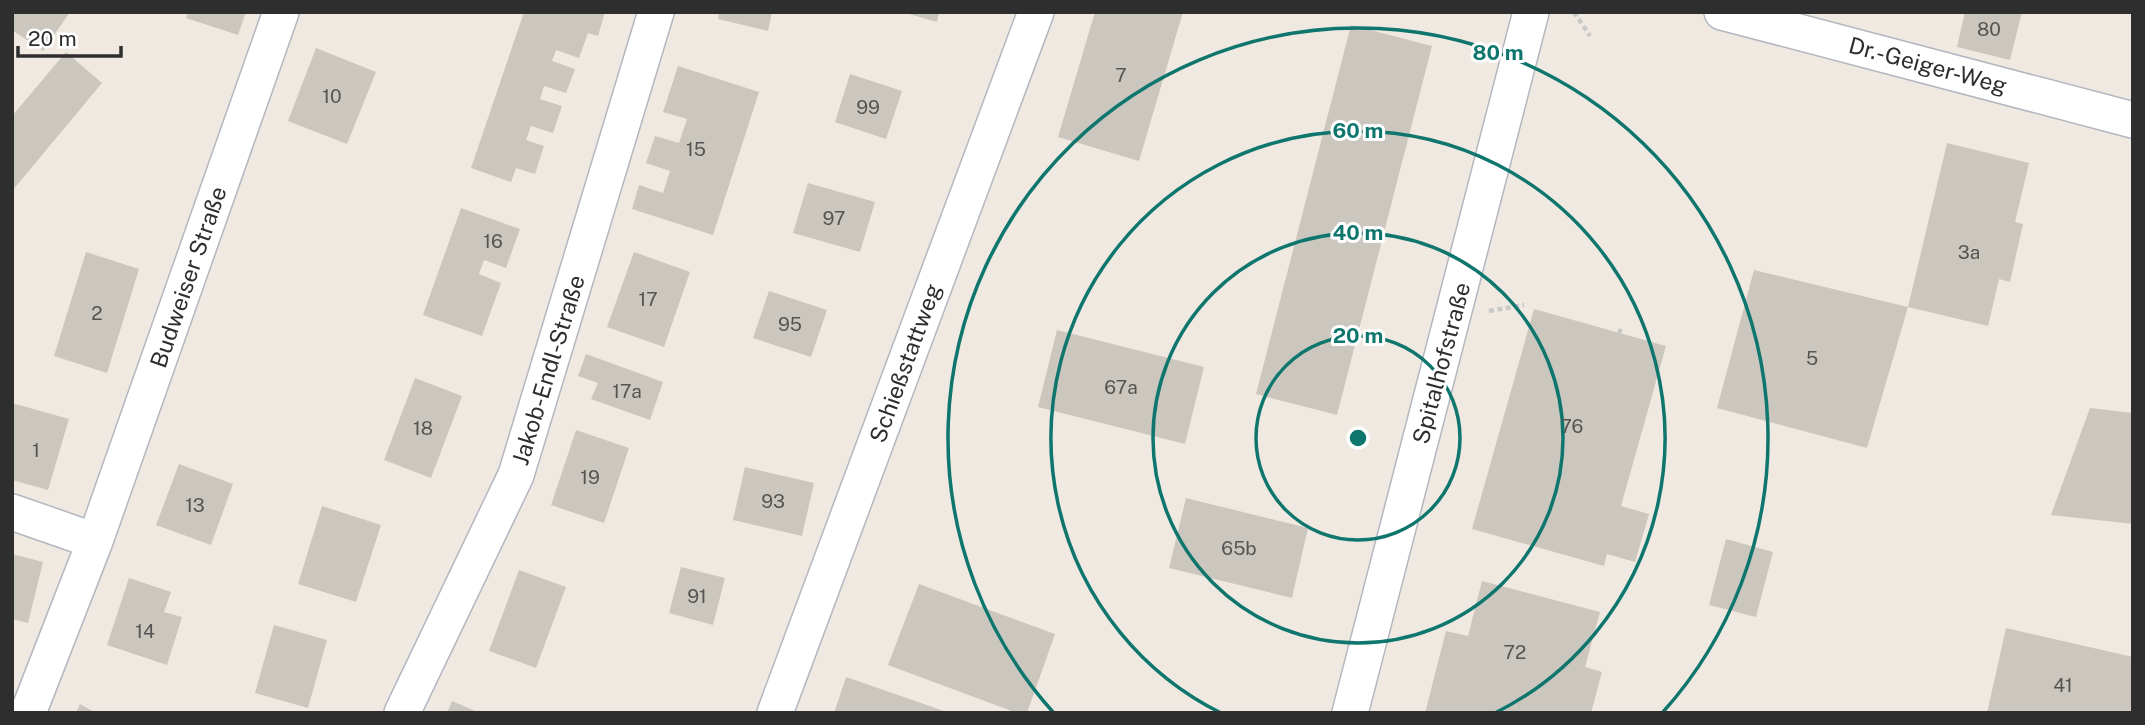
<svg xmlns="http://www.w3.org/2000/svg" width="2145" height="725" font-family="'Public Sans',sans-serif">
  <rect width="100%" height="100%" fill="#efe9e1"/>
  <!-- building -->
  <path fill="#cbc7bf" d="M 12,12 L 70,12 L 43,51 L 12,30 Z
    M 188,12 L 246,12 L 238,35 L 186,18 Z
    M 524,12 L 605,12 L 598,36 L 588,33 L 579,58 L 556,50 L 552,61 L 575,69 L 566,93 L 544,86 L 540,99 L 562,106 L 553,133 L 531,126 L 526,140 L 544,146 L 535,174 L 516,168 L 511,182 L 471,168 Z
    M 719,12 L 772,12 L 768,31 L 718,19 Z
    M 902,12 L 939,12 L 937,22 Z
    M 1095,12 L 1183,12 L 1139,161 L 1058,137 Z
    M 1965,12 L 2022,12 L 2010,60 L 1957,47 Z
    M 1351,25 L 1432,46 L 1337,415 L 1256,394 Z
    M 316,48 L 376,72 L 347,144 L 288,121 Z
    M 66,52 L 102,83 L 12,191 L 12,116 Z
    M 678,66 L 759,92 L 713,235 L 632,209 L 639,185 L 663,193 L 670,171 L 646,163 L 655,136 L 679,143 L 687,119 L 663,112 Z
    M 850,74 L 902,91 L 886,139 L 835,122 Z
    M 1947,143 L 2029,163 L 2015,222 L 2023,224 L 2010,282 L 1999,279 L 1988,326 L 1908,307 Z
    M 808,183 L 875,202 L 860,252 L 793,233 Z
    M 461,208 L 520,229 L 506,268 L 484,260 L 479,274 L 501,283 L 482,336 L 423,315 Z
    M 86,252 L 139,269 L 107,373 L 54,356 Z
    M 634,252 L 690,272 L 664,347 L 607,327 Z
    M 1754,270 L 1908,307 L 1867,448 L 1717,408 Z
    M 769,291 L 827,310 L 811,357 L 753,338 Z
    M 1534,309 L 1666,346 L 1621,506 L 1649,514 L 1635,562 L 1607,554 L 1604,566 L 1472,529 Z
    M 1057,330 L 1204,367 L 1185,444 L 1038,407 Z
    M 586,354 L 663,382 L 650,420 L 591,399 L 598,383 L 578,376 Z
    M 415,378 L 462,396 L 431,478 L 384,460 Z
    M 12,403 L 69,419 L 48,490 L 12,480 Z
    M 2090,408 L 2133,413 L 2133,524 L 2051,515 Z
    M 576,430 L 629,448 L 604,523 L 551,505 Z
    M 179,464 L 233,484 L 211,545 L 156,525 Z
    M 745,467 L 814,483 L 802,536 L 733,520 Z
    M 1186,498 L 1308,528 L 1292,598 L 1169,568 Z
    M 322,506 L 381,525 L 356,602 L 298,584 Z
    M 1726,539 L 1773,552 L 1756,617 L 1709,605 Z
    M 12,554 L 43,562 L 28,623 L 12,619 Z
    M 681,567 L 725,578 L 713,625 L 669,613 Z
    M 519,570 L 566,587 L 536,668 L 489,651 Z
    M 129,578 L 171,592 L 164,612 L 182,617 L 167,665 L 107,645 Z
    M 1482,581 L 1600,612 L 1585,667 L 1602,672 L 1591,713 L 1425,713 L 1446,631 L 1468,636 Z
    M 919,584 L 1055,634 L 1027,713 L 1017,713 L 888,665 Z
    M 274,625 L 327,640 L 308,708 L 255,693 Z
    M 2006,628 L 2133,657 L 2133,713 L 1987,713 Z
    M 846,677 L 947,712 L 946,713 L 834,713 Z
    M 452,701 L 480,713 L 447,713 Z
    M 80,704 L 96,713 L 76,713 Z"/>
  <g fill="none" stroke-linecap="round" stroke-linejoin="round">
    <defs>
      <path id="minor" d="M 1722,12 L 2133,120
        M 12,512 L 95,541 L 281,12
        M 28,713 L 95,541
        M 402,713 L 516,475 L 656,12
        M 775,713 L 1036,12
        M 1350,713 L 1531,12"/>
    </defs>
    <!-- minor casing -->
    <use href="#minor" stroke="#b4b7c1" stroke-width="38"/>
    <!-- path -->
    <path stroke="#c9c9c9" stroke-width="4.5" stroke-dasharray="5 3.5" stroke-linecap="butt" d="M 1574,12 L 1590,36
      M 1489,311 L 1524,305
      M 1619,333 L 1621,329"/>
    <!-- minor -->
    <use href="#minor" stroke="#fff" stroke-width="35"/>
  </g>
  <!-- distance rings -->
  <g fill="none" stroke="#0f766e" stroke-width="3.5">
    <circle cx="1358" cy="438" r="102"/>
    <circle cx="1358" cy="438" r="205"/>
    <path d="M1221 713A307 307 0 1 1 1495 713"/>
    <path d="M1053 712A410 410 0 1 1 1663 712"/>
  </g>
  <g text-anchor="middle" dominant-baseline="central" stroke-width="6" stroke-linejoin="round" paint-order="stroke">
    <!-- number labels -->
    <g font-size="19" fill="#555452">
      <text x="1989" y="29">80</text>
      <text x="1121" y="75">7</text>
      <text x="332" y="96">10</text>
      <text x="868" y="107">99</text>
      <text x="696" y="149">15</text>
      <text x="834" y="218">97</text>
      <text x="493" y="241">16</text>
      <text x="1969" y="252">3a</text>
      <text x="648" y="299">17</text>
      <text x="97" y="313">2</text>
      <text x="790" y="324">95</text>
      <text x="1812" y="358">5</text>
      <text x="1121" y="387">67a</text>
      <text x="627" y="391">17a</text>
      <text x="1572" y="426">76</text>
      <text x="423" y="428">18</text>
      <text x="36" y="450">1</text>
      <text x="590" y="477">19</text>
      <text x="773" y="501">93</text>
      <text x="195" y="505">13</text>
      <text x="1239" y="548">65b</text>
      <text x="697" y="596">91</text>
      <text x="145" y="631">14</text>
      <text x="1515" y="652">72</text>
      <text x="2063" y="685">41</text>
    </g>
    <!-- street labels -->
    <g font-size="23" fill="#2e2e2e" stroke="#fff">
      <text transform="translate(1928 65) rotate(15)">Dr.-Geiger-Weg</text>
      <text transform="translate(188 277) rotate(-71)">Budweiser Straße</text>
      <text transform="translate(905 363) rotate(-70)">Schießstattweg</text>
      <text transform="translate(1441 363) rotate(-75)">Spitalhofstraße</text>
      <text transform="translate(548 370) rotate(-73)">Jakob-Endl-Straße</text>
    </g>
  </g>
  <circle cx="1358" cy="438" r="10" fill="#0f766e" stroke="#fff" stroke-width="3.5"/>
  <g font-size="21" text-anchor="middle" font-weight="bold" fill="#0f766e" stroke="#fff" stroke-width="6" stroke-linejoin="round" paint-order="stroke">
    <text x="1498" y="60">80 m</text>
    <text x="1358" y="138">60 m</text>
    <text x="1358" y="240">40 m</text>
    <text x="1358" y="343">20 m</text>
  </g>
  <!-- border -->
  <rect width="2145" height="725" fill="none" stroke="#2e2e2e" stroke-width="28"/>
  <!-- scale -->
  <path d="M18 46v10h103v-10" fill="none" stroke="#2e2e2e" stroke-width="3.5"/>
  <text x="28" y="46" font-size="21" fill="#2e2e2e" stroke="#ffffff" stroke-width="5" paint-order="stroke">20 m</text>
</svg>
